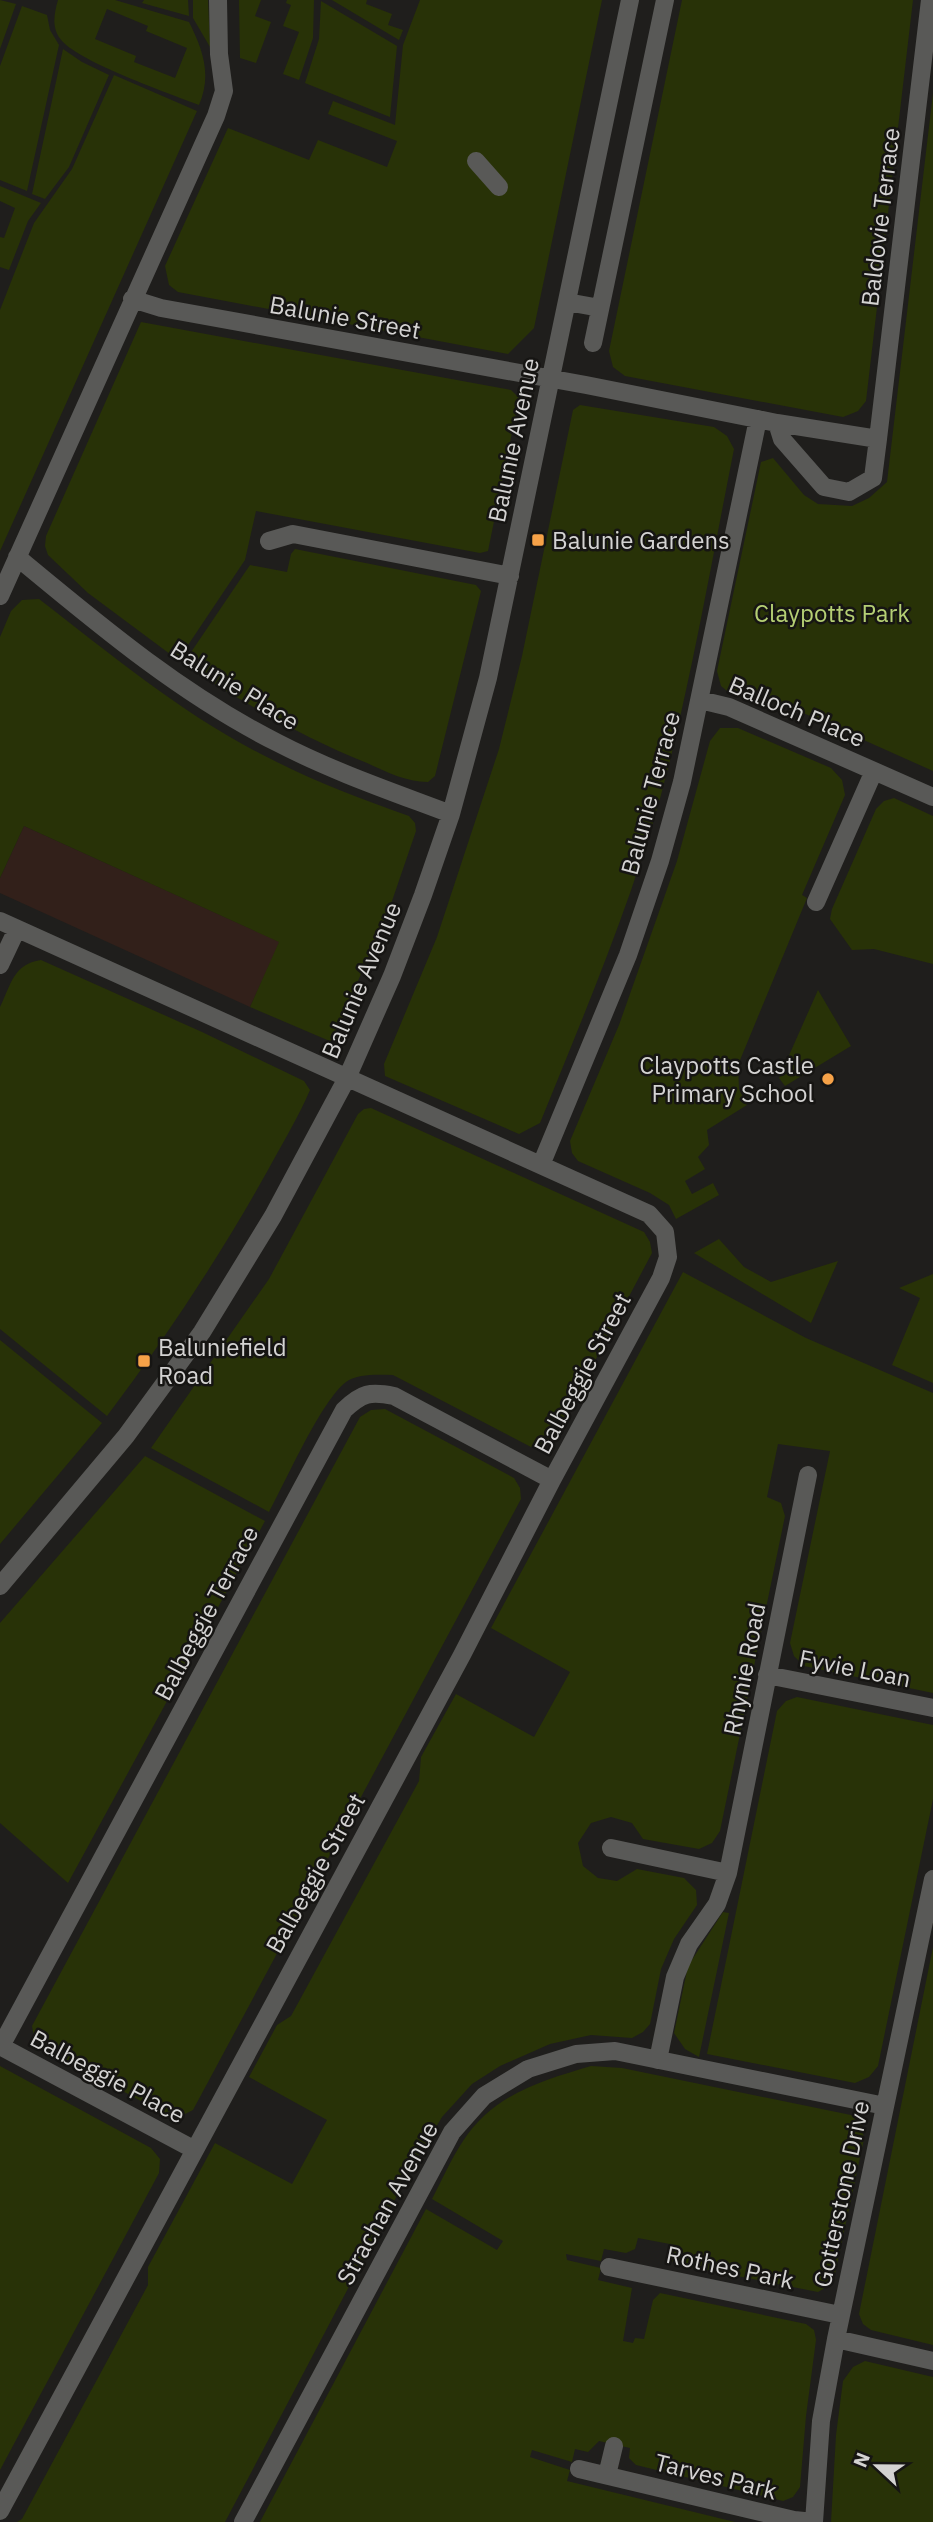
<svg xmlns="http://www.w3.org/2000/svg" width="933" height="2522" font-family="'IBM Plex Sans',sans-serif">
  <rect width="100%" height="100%" fill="#1f1e1c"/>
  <!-- commercial -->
  <path fill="#32201a" d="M 24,826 L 280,942 L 250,1007 L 0,893 L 0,878 Z"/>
  <!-- green -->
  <path fill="#283207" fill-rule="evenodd" d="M 0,0 L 16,4 L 0,49 Z
    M 58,0 L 115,0 L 189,22 C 203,50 212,75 199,105 C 168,93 82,63 62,41 C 51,29 54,14 58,0 ZM 107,9 L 148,26 L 146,31 L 187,48 L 175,78 L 134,62 L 136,56 L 95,39 Z
    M 144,0 L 188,0 L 189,16 L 142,3 Z
    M 193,0 L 208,0 L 210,47 L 193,18 Z
    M 239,0 L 261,0 L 255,16 L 271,22 L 256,63 L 240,58 Z
    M 287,0 L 314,0 L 313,38 L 299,80 L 283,74 L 299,32 L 283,26 L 291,5 L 286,3 Z
    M 332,0 L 367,0 L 366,4 L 392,14 L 388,25 L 403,30 L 399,40 Z
    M 420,0 L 602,0 L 534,328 L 508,354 L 178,292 L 169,285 L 165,266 L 228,128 L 309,160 L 318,140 L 387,167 L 397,141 L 328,114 L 333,101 L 395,125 L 403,45 Z
    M 682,0 L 913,0 L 866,401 L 858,411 L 843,417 L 625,376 L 613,367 L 609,351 Z
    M 321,1 L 397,46 L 390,117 L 305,83 L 319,39 Z
    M 22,6 L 47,15 L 50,30 L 59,45 L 27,191 L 0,180 L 0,66 Z
    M 63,49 L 82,62 L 109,75 L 69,167 L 45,199 L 32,194 Z
    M 114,75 L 197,111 L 0,551 L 0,310 L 34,223 L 72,169 Z
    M 933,93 L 933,771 L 743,686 L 733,696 L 721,686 L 717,671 L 761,462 L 773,458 L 804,495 L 818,504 L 852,506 L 869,498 L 887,482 Z
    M 0,186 L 41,203 L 28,221 L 9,270 L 0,267 L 0,237 L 4,238 L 15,208 L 0,201 Z
    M 141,322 L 511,390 L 519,398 L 488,551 L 480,553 L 256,511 L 245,560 L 178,660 L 88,593 L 48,555 L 45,546 L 46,536 Z
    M 580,405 L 714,427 L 727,436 L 734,449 C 714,550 696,652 672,752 C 642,879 589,1002 540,1123 L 519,1134 L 385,1076 L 384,1064 L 437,937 L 499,749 L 522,656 L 573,410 Z
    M 295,549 L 476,585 L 481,591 L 435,776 L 428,782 C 406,782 387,772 367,763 C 302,737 242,702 183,664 L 250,565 L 287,572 L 291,554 Z
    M 39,599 C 113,656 187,718 271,759 C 315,782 362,799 409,816 L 415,823 L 416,831 L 392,901 L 332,1042 L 250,1007 L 279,942 L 24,826 L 0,878 L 0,637 L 11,611 L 22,600 Z
    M 720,728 L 738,728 L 831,768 L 842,780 L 845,795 L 802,895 L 807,898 L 738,1065 L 739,1089 L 747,1105 L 707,1130 L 709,1145 L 698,1157 L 705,1169 L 685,1181 L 692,1194 L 713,1183 L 719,1195 L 676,1219 L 669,1205 L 650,1193 L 578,1161 L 572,1153 L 570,1141 L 619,1025 L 677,861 L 710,741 Z
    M 894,798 L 933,816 L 933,964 L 874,949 L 852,950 L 830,919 L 832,909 L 876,809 L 884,801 Z
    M 41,960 L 202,1032 L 304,1081 L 310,1090 C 298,1118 282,1144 268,1170 C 220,1256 166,1338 107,1416 L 0,1329 L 0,1007 C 11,985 13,964 41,960 Z
    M 818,990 L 851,1046 L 785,1086 L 779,1078 Z
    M 371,1108 L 644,1232 L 650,1242 L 652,1253 L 554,1438 L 543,1446 L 531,1447 L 393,1375 C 378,1375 359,1373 346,1382 C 321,1401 286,1481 269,1512 L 151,1448 L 269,1279 L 358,1114 L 364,1109 Z
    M 719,1239 L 744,1267 L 771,1282 L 838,1261 L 811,1323 L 694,1253 Z
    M 683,1272 L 806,1338 L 933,1393 L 933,1693 L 804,1666 L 794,1656 L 790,1643 L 830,1451 L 778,1444 L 767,1497 L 781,1503 L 785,1516 L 720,1831 L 712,1843 L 699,1849 L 643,1839 L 632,1823 L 611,1817 L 591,1823 L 578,1843 L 583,1866 L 598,1878 L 617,1881 L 637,1869 L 684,1878 L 696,1890 L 697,1905 L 674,1939 L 661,1969 L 650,2024 L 643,2032 L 632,2038 L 591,2035 L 550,2044 L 500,2066 L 472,2084 L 442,2117 L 412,2167 L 225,2522 L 17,2522 L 22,2519 L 148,2285 L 148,2267 L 215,2143 L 292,2184 L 327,2120 L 249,2077 L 277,2025 L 291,2016 L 419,1781 L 421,1757 L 456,1694 L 534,1737 L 570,1672 L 491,1628 Z
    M 933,1274 L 933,1383 L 892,1365 L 920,1298 L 899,1288 Z
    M 0,1340 L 102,1423 L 0,1544 Z
    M 385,1409 L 514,1478 L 520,1488 L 521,1499 L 193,2110 L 181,2116 L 168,2116 L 41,2046 L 34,2037 L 32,2026 L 360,1417 L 371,1410 Z
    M 145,1456 L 265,1521 L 68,1883 L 0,1823 L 0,1623 Z
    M 797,1697 L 933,1725 L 933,1799 L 878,2066 L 869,2077 L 855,2083 L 707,2054 L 777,1711 L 786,1701 Z
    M 723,1912 L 729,1913 L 699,2057 L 685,2049 L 674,2033 L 688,1966 Z
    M 933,1947 L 933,2345 L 871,2330 L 863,2324 L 859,2314 Z
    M 0,2066 L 151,2148 L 160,2159 L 159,2173 L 0,2470 Z
    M 591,2066 L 622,2068 L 851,2115 L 862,2126 L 864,2139 L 833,2283 L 818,2292 L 681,2265 L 673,2262 L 668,2256 L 670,2244 L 638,2238 L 635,2249 L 626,2253 L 604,2249 L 601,2261 L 566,2254 L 567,2260 L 601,2268 L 598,2280 L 632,2288 L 623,2341 L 633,2343 L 635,2338 L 644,2339 L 653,2300 L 660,2293 L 806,2324 L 814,2330 L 816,2340 L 806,2416 L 800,2487 L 793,2497 L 783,2501 L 636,2465 L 629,2458 L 630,2448 L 599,2441 L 588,2452 L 575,2449 L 572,2462 L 532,2450 L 530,2457 L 570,2470 L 567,2481 L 735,2522 L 260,2522 L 426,2209 L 497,2250 L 503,2241 L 432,2199 C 442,2180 451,2159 463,2141 C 494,2094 541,2081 591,2066 Z
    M 865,2361 L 933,2377 L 933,2522 L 831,2522 L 836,2435 L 843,2381 L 853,2367 Z"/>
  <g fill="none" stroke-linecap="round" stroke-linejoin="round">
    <!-- minor -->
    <path stroke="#595957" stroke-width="18" d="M 476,161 L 499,187
      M 132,299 L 161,308 L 586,385 L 777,423 L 878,439 L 930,0
      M 567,302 L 600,308
      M 593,343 L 665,0
      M 777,423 L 782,439 L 824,487 L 849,492 L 873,478 L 878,439
      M 269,541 L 293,534 L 510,576
      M 17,557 C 99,625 182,695 278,743 C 334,772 393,792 451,814
      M 0,596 L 216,116 L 224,91 L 219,54 L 218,0
      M 700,700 L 729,707 L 933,797
      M 816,902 L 874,771
      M 0,921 L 649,1214 L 665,1232 L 668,1257 L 661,1278 L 552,1480 L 462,1655 L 0,2511
      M 0,965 L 17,929
      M 541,1165 L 628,955 L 660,861 L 682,782 L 758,419
      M 0,1586 L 126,1436 L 202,1332 L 273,1216 L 347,1078 L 392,976 L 423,895 L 451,814 L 488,678 L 630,0
      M 767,1675 L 933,1708
      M 611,1848 L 728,1873
      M 0,2046 L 193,2149
      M 1,2046 L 344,1410 C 362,1393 370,1391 394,1396 L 552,1480
      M 658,2060 L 675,1977 L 689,1944 L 717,1904 L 728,1873 L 808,1475
      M 609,2267 L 840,2315
      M 836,2339 L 933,2361
      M 579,2469 L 794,2520 L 814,2522
      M 607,2475 L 614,2446
      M 243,2522 L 452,2132 L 484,2096 L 528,2069 L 576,2054 L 615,2051 L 885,2106
      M 814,2522 L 821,2421 L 836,2339 L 933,1879"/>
  </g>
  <!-- markers -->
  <g fill="#f6a248" stroke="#161513" stroke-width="2.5">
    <rect x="531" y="533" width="14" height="14" rx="3.5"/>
    <circle cx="828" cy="1079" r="7"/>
    <rect x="137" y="1354" width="14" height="14" rx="3.5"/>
  </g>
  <g text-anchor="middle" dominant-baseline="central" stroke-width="5" stroke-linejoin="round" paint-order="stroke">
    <!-- street labels -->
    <g font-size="24" fill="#d4d3d2" stroke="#161513">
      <text transform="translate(880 217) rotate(-83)">Baldovie Terrace</text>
      <text transform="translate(345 317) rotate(10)">Balunie Street</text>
      <text transform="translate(513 440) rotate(-78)">Balunie Avenue</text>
      <text transform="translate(235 685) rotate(32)">Balunie Place</text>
      <text transform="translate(797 711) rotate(23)">Balloch Place</text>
      <text transform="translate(650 793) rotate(-75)">Balunie Terrace</text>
      <text transform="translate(361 980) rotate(-67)">Balunie Avenue</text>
      <text transform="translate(582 1373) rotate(-62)">Balbeggie Street</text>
      <text transform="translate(206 1613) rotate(-62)">Balbeggie Terrace</text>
      <text transform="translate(855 1668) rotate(11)">Fyvie Loan</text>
      <text transform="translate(744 1669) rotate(-79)">Rhynie Road</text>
      <text transform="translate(315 1873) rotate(-61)">Balbeggie Street</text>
      <text transform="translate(108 2076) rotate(28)">Balbeggie Place</text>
      <text transform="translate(841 2194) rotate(-78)">Gotterstone Drive</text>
      <text transform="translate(387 2203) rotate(-61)">Strachan Avenue</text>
      <text transform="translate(730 2267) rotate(12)">Rothes Park</text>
      <text transform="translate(716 2476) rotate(14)">Tarves Park</text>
    </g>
    <!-- poi labels -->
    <g font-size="24" fill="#d4d3d2" stroke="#161513" text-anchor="start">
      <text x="552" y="540">Balunie Gardens</text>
      <text x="814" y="1065" text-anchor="end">Claypotts Castle<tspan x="814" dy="28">Primary School</tspan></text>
      <text x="158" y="1347">Baluniefield<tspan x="158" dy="28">Road</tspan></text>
    </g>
    <!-- park labels -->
    <g font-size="24" fill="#b5cf74" stroke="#161513">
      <text x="832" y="613">Claypotts Park</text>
    </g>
  </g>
  <!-- north arrow -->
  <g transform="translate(877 2466) rotate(292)" stroke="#161513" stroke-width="5" paint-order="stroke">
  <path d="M0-5L12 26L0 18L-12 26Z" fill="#d4d3d2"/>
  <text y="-10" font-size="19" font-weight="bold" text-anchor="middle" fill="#d4d3d2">N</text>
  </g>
</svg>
